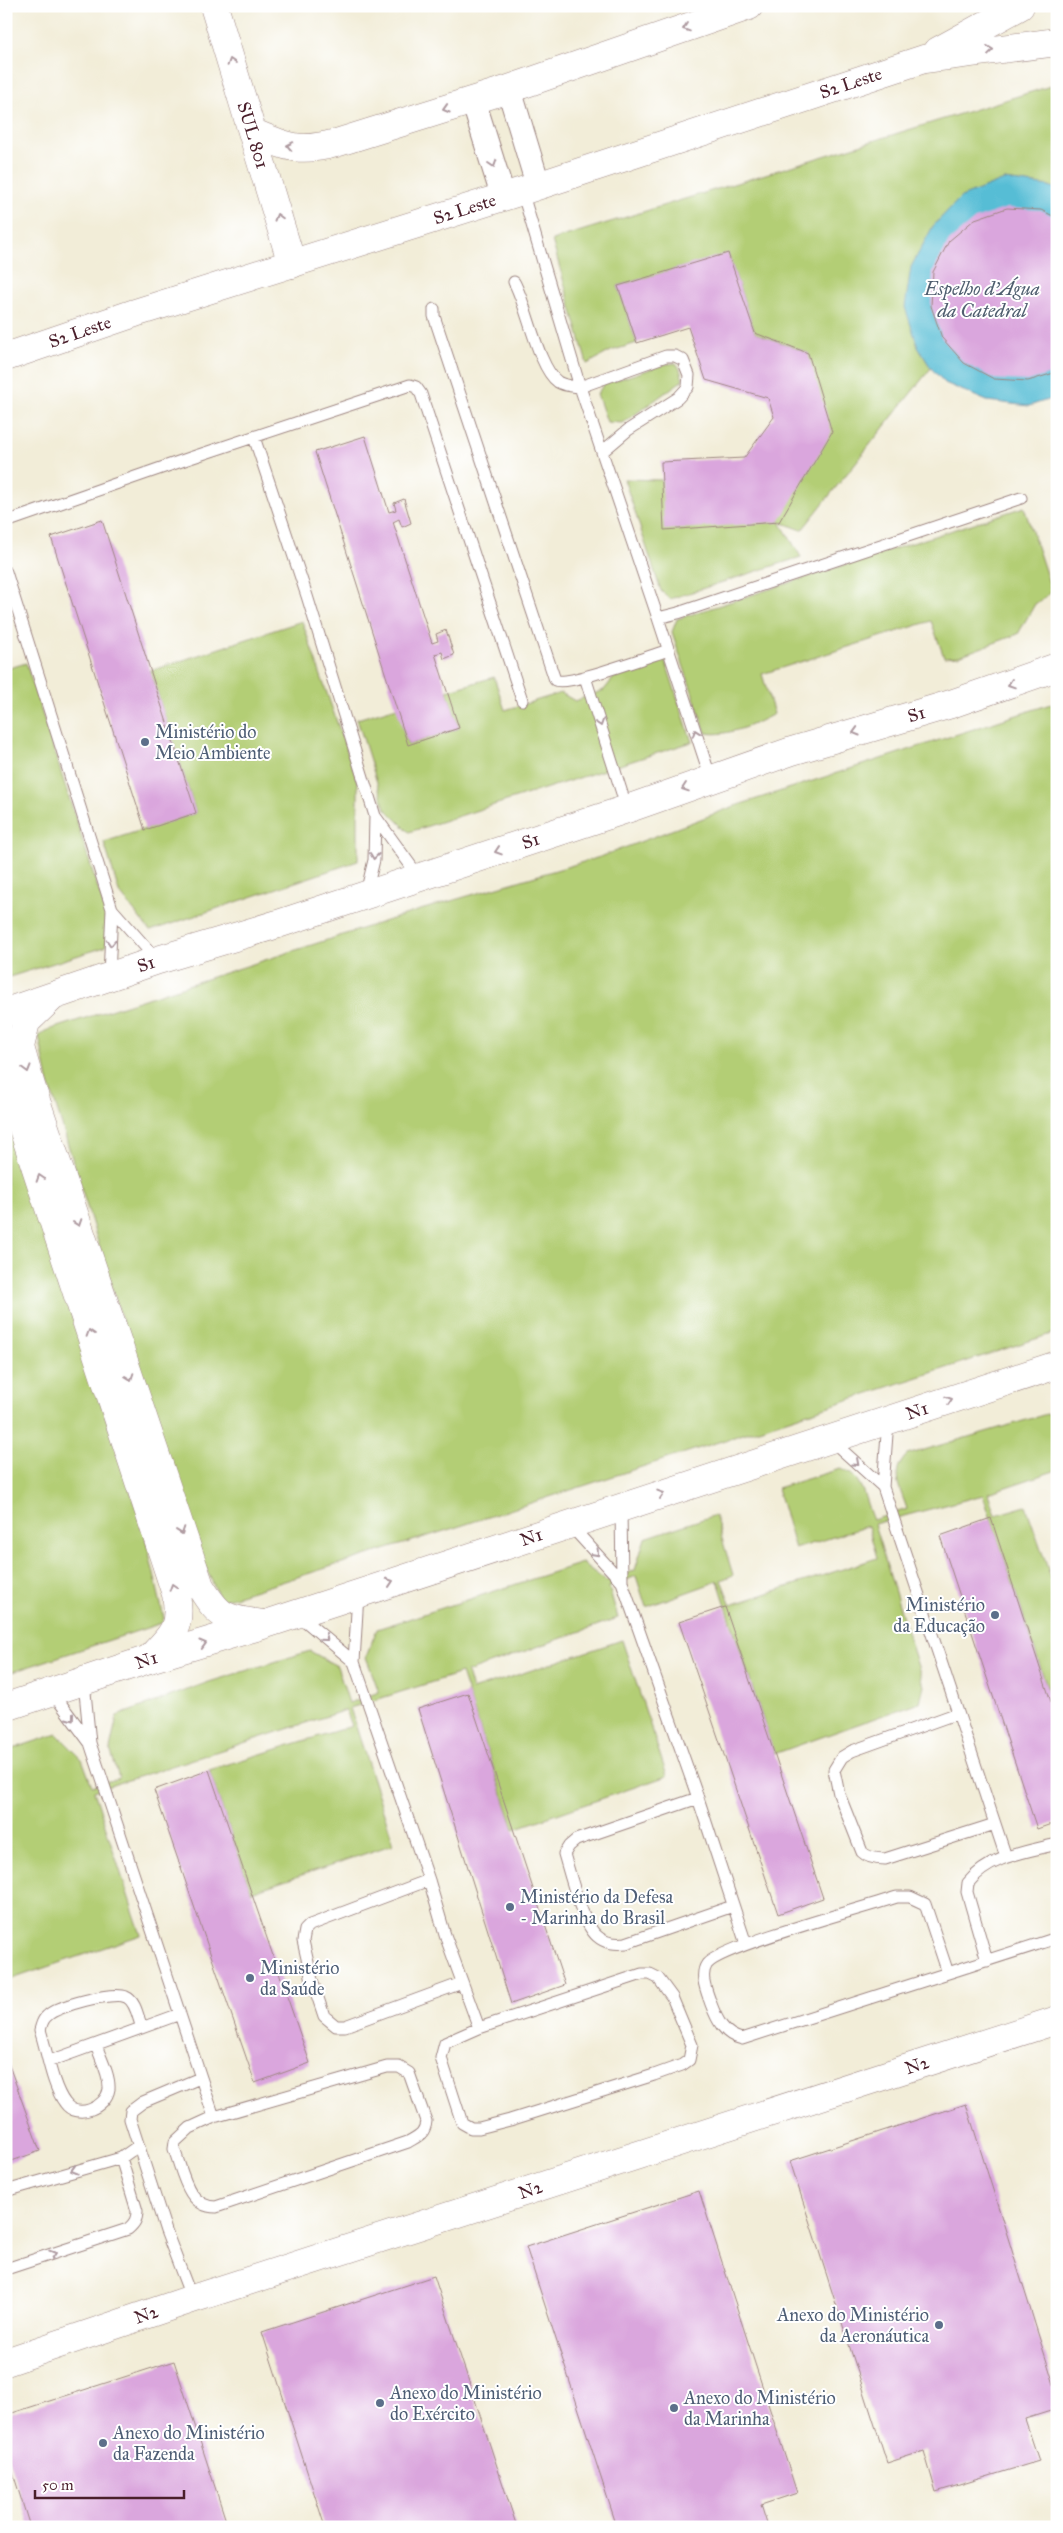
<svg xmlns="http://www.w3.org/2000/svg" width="1063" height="2533" font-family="'IM FELL Great Primer',serif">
  <rect width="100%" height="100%" fill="#fff"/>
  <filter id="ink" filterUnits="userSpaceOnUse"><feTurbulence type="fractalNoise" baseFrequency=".02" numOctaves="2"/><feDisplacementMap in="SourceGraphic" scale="10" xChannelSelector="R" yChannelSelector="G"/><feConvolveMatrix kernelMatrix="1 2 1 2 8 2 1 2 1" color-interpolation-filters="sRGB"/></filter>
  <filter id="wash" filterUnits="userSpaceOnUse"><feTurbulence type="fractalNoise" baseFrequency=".0096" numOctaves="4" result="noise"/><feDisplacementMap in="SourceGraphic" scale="20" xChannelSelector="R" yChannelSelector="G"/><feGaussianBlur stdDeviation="1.12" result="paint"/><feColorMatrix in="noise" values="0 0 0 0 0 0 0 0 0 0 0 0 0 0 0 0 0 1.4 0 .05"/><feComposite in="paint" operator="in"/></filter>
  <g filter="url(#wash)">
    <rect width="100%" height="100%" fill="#f2edd8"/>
    <!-- green -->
    <path fill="#b3ce74" stroke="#7e7650" d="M 1057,84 L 1057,189 L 1049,186 L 1004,180 L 918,347 L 931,368 L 802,530 L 780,522 L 801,557 L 670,599 L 661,591 L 624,479 L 662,480 L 779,522 L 808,353 L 755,333 L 728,254 L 618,286 L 637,343 L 611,351 L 587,364 L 552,240 Z
      M 676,363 L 680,369 L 683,380 L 623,423 L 607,422 L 597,394 L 604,384 L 666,364 Z
      M 1024,507 L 1052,592 L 1035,604 L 1018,634 L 959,656 L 944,657 L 931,621 L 762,674 L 774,714 C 756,724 727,737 706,733 L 672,632 L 677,619 Z
      M 302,621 L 358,783 L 358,861 L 150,931 L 119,892 L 104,842 L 196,813 L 150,671 Z
      M 665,660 L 692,742 L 409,832 L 385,808 L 357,719 L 397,707 L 408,745 L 459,728 L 447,691 L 494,677 L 505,710 L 561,693 L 575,701 L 604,690 L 616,675 Z
      M 26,663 L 111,929 L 105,947 L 6,978 L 6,669 Z
      M 1057,702 L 1057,1332 L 457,1527 L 221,1601 L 184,1521 L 48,1080 L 39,1036 L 45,1031 L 417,911 L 600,857 L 735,806 Z
      M 6,1119 L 144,1531 L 164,1618 L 162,1623 L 6,1674 Z
      M 1057,1411 L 1057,1470 L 988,1493 L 995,1515 L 1026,1506 L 1057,1595 L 1057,1717 L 983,1495 L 874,1524 L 924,1686 L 920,1702 L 774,1754 L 718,1581 L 646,1607 L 636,1576 L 609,1587 L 618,1618 L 467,1672 L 472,1690 L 622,1640 L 667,1776 L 514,1829 L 461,1673 L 350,1708 L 394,1844 L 251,1892 L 209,1770 L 352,1726 L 346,1710 L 94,1791 L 141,1935 L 6,1981 L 6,1751 L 57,1734 L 82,1759 L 92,1786 L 119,1778 L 110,1749 L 117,1716 L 209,1682 L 310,1651 L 337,1666 L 349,1703 L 379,1692 L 366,1657 L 377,1629 L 582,1563 L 606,1581 L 635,1570 L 645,1538 L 715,1515 L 733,1575 L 721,1580 L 731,1605 L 877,1558 L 868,1526 L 795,1549 L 777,1488 L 840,1469 C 864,1475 864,1501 873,1520 L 907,1509 C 900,1487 889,1474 907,1455 Z"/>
    <!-- water -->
    <path fill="#57bdd5" stroke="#506e80" d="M 1004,180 L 1049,186 L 1057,189 L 1057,397 L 1029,406 L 987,401 L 945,383 L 931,368 L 918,347 L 905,307 L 911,267 L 933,226 L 961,197 Z"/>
    <g id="blocks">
      <!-- building -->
      <path fill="#daa6dd" d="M 1007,208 L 1041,210 L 1057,218 L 1057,372 L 1028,381 L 994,379 L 964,363 L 942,338 L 931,306 L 933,272 L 949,241 L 975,219 Z
        M 728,253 L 755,333 L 808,353 L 832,432 L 779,522 L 664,530 L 661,462 L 744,458 L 774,417 L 768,398 L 706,380 L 688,327 L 637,343 L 618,286 Z
        M 365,436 L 389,512 L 396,510 L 394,503 L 404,499 L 411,523 L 402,527 L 399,519 L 393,522 L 432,643 L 438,641 L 436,634 L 446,630 L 454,655 L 444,659 L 442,652 L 435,654 L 459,728 L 408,745 L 315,452 Z
        M 102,520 L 196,813 L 145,830 L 51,537 Z
        M 991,1518 L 1057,1720 L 1057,1822 L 1037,1829 L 940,1536 Z
        M 725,1607 L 823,1898 L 778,1914 L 679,1622 Z
        M 468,1693 L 565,1985 L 511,2004 L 418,1709 Z
        M 209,1770 L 310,2063 L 255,2083 L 154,1790 Z
        M 6,2057 L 40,2151 L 6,2163 Z
        M 966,2104 L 1057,2394 L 1057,2409 L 1025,2419 L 1039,2461 L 936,2492 L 924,2451 L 887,2463 L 790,2161 Z
        M 699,2191 L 797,2493 L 761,2505 L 768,2527 L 617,2527 L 526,2247 Z
        M 434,2276 L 517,2527 L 325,2527 L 262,2332 Z
        M 174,2361 L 228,2527 L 30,2527 L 6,2451 L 6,2415 Z"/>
    </g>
  </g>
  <g filter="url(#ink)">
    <use href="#blocks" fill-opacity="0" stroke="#9e8682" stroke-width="1"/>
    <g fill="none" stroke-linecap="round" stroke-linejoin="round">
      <defs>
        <path id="service" d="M 522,191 L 580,387 L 666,356 L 675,356 L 683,360 L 689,375 L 688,387 L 678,398 L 628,430 L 602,452
          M 514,282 C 527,305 538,368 558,382 C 564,386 573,386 580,387 L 658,618
          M 434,309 L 434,316 L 555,680 C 567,687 651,655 669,650
          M 254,437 L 307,596 L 375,816 L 374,860 L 366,893
          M 6,522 L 190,458 L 410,385 L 416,387 L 421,394 L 522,700
          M 6,572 L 112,909 L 109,976
          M 585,677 L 627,809
          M 711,779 L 658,618 L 678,613 L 1021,498
          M 375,816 L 419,877
          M 112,909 L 157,960
          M 888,1421 L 883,1487 L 1006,1857
          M 832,1441 L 883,1487
          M 621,1507 L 622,1582 L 698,1798 L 746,1944
          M 571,1526 L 622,1582
          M 358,1594 L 354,1662 L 429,1880 L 445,1935 L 479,2028
          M 298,1615 L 354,1662
          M 84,1682 L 90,1743 L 214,2117
          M 52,1692 L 90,1743
          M 958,1713 L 852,1751 L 842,1757 L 834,1770 L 839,1794 L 862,1852 C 868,1858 876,1859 885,1859 L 995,1824
          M 698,1798 L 576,1840 L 569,1846 L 564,1854 C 570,1874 582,1923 597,1936 C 606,1944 616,1944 626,1943 L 733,1906
          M 429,1880 L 310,1925 L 305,1930 L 303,1941 L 312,1980 L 324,2016 L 336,2026 L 345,2026 L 462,1983
          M 897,1897 L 910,1897 L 925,1904 L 948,1973 L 742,2039 C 724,2035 717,2020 711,2004 C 707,1992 699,1975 707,1964 C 722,1946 866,1907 897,1897 Z
          M 987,1961 L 967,1892 L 968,1883 C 989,1856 1026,1852 1057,1844
          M 948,1973 L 1057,1938
          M 642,1974 L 650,1974 L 658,1978 L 672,1997 L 692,2045 L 689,2060 L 682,2065 L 654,2075 L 510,2120 L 479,2128 L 471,2128 L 462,2123 L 441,2058 L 445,2043 L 479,2028 Z
          M 96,2045 C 100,2057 110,2075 109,2089 C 106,2108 77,2120 65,2103 C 52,2086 47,2051 40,2030 C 42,2024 42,2020 47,2016 C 56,2006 113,1991 126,1997 C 136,2001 138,2018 142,2028
          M 50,2061 L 180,2014
          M 387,2067 L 399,2067 L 409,2073 L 426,2121 C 425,2134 418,2136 408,2142 L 216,2207 C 187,2207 183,2172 174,2149 L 175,2142 L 190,2128 L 214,2117 Z
          M 6,2191 L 121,2158 L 138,2146
          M 6,2269 L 128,2229 C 135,2223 137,2219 137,2211 L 121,2158
          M 192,2299 L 166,2231 L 130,2119 L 131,2111 L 143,2102 L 200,2078"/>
        <path id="minor" d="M 509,89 L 538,185
          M 473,100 L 503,196"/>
        <g id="tertiary">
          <path id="s1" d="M 214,6 L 292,264"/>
          <path d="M 254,133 C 287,147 299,153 336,143 L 509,89 L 749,6"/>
        </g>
        <g id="secondary">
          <path d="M 938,51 L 1020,6"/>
          <path id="s2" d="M 6,357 L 135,313 L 522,191 L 924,59 L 1057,42"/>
          <path id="s3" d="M 6,2362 L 192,2299 L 1057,2020"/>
        </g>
        <g id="trunk">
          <path d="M 50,999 L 26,1022 L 20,1047 L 31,1086 L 200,1586 C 220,1619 226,1619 263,1624"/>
          <path id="s4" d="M 6,1012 L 158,960 L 278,924 L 627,809 L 792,751 L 951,704 L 1057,667"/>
          <path d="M 6,1077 L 176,1594 C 182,1629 172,1635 149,1659"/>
          <path id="s5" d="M 6,1707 L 149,1659 L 266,1624 L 1057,1365"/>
        </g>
      </defs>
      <!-- service casing -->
      <use href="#service" stroke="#9e8682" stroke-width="13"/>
      <!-- minor casing -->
      <use href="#minor" stroke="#9e8682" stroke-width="26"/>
      <!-- tertiary casing -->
      <use href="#tertiary" stroke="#9e8682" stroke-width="29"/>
      <!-- secondary casing -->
      <use href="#secondary" stroke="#9e8682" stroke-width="29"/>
      <!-- trunk casing -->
      <use href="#trunk" stroke="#9e8682" stroke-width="29"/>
      <!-- service -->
      <use href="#service" stroke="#fff" stroke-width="11"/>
      <!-- minor -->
      <use href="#minor" stroke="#fff" stroke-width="24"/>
      <!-- tertiary -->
      <use href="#tertiary" stroke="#fff" stroke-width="28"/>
      <!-- secondary -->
      <use href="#secondary" stroke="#fff" stroke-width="28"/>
      <!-- trunk -->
      <use href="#trunk" stroke="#fff" stroke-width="28"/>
    </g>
    <!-- one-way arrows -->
    <defs><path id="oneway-chevron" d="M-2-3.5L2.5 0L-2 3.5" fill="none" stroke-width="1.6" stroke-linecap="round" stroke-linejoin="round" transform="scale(1.25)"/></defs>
    <g stroke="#ae9aa0">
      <use href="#oneway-chevron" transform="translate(686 28) rotate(161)"/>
      <use href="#oneway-chevron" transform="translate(990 50) rotate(-7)"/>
      <use href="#oneway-chevron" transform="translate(231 62) rotate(-108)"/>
      <use href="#oneway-chevron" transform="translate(446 109) rotate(163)"/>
      <use href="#oneway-chevron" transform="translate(290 146) rotate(-169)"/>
      <use href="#oneway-chevron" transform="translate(493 164) rotate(72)"/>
      <use href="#oneway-chevron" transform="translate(278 217) rotate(-106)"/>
      <use href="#oneway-chevron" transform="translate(1011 684) rotate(161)"/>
      <use href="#oneway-chevron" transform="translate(600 723) rotate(72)"/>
      <use href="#oneway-chevron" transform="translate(856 732) rotate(164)"/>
      <use href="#oneway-chevron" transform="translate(696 733) rotate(-109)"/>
      <use href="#oneway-chevron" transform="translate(685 788) rotate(161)"/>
      <use href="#oneway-chevron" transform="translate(498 851) rotate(162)"/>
      <use href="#oneway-chevron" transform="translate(374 856) rotate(97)"/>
      <use href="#oneway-chevron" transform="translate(111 943) rotate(93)"/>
      <use href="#oneway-chevron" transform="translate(27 1069) rotate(74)"/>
      <use href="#oneway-chevron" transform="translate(40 1178) rotate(-108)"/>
      <use href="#oneway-chevron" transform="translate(78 1223) rotate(71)"/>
      <use href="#oneway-chevron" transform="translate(90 1333) rotate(-108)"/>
      <use href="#oneway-chevron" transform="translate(130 1377) rotate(71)"/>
      <use href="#oneway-chevron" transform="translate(949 1400) rotate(-18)"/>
      <use href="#oneway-chevron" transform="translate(856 1463) rotate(42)"/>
      <use href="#oneway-chevron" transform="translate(661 1494) rotate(-18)"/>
      <use href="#oneway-chevron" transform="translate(181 1531) rotate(71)"/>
      <use href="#oneway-chevron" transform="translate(596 1553) rotate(48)"/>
      <use href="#oneway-chevron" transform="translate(390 1582) rotate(-18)"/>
      <use href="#oneway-chevron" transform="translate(173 1587) rotate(-108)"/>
      <use href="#oneway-chevron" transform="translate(325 1638) rotate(40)"/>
      <use href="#oneway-chevron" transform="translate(203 1644) rotate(-16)"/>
      <use href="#oneway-chevron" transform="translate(71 1718) rotate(54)"/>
      <use href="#oneway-chevron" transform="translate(74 2170) rotate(164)"/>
      <use href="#oneway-chevron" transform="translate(53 2254) rotate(-18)"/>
    </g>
  </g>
  <!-- markers -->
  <g fill="#5c6f8a" stroke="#fff" stroke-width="2">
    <circle cx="145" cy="742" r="5"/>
    <circle cx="995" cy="1615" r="5"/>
    <circle cx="510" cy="1907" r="5"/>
    <circle cx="250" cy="1978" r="5"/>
    <circle cx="939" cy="2325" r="5"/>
    <circle cx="380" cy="2403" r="5"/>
    <circle cx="674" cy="2408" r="5"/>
    <circle cx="103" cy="2443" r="5"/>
  </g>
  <g text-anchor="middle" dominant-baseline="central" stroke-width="4" stroke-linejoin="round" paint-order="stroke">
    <!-- street labels -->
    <g font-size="18" fill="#4a1f2b" stroke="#fff">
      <text stroke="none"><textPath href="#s2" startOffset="888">S2 Leste</textPath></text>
      <text stroke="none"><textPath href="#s1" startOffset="135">SUL 801</textPath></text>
      <text stroke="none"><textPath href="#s2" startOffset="482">S2 Leste</textPath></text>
      <text stroke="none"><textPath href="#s2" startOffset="78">S2 Leste</textPath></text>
      <text stroke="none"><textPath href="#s4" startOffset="958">S1</textPath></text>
      <text stroke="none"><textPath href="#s4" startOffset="552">S1</textPath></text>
      <text stroke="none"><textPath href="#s4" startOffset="148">S1</textPath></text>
      <text stroke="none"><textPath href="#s5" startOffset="958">N1</textPath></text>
      <text stroke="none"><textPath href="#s5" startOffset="552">N1</textPath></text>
      <text stroke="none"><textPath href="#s5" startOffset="148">N1</textPath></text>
      <text stroke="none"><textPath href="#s3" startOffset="958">N2</textPath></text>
      <text stroke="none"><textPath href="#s3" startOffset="552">N2</textPath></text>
      <text stroke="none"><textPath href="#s3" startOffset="148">N2</textPath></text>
    </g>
    <!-- service labels -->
    <g font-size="18" fill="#4e5e75" stroke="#fff" text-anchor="start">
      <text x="155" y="732">Ministério do<tspan x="155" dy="21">Meio Ambiente</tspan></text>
      <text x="985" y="1605" text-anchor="end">Ministério<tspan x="985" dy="21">da Educação</tspan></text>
      <text x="520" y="1897">Ministério da Defesa<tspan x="520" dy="21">- Marinha do Brasil</tspan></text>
      <text x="260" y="1968">Ministério<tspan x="260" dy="21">da Saúde</tspan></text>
      <text x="929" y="2315" text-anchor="end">Anexo do Ministério<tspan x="929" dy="21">da Aeronáutica</tspan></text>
      <text x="390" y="2393">Anexo do Ministério<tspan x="390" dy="21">do Exército</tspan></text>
      <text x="684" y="2398">Anexo do Ministério<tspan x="684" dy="21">da Marinha</tspan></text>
      <text x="113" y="2433">Anexo do Ministério<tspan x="113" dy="21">da Fazenda</tspan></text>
    </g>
    <!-- water labels -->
    <g font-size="19" font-style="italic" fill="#4f5e6f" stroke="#fff">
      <text x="982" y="288">Espelho d'Água<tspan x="982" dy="22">da Catedral</tspan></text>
    </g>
  </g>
  <!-- margin -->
  <rect width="1063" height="2533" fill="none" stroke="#fff" stroke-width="25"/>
  <!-- scale -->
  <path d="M35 2490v8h149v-8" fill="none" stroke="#4a1f2b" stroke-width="2.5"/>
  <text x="42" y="2490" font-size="15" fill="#4a1f2b" stroke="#ffffff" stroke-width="4" paint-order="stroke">50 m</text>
</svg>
